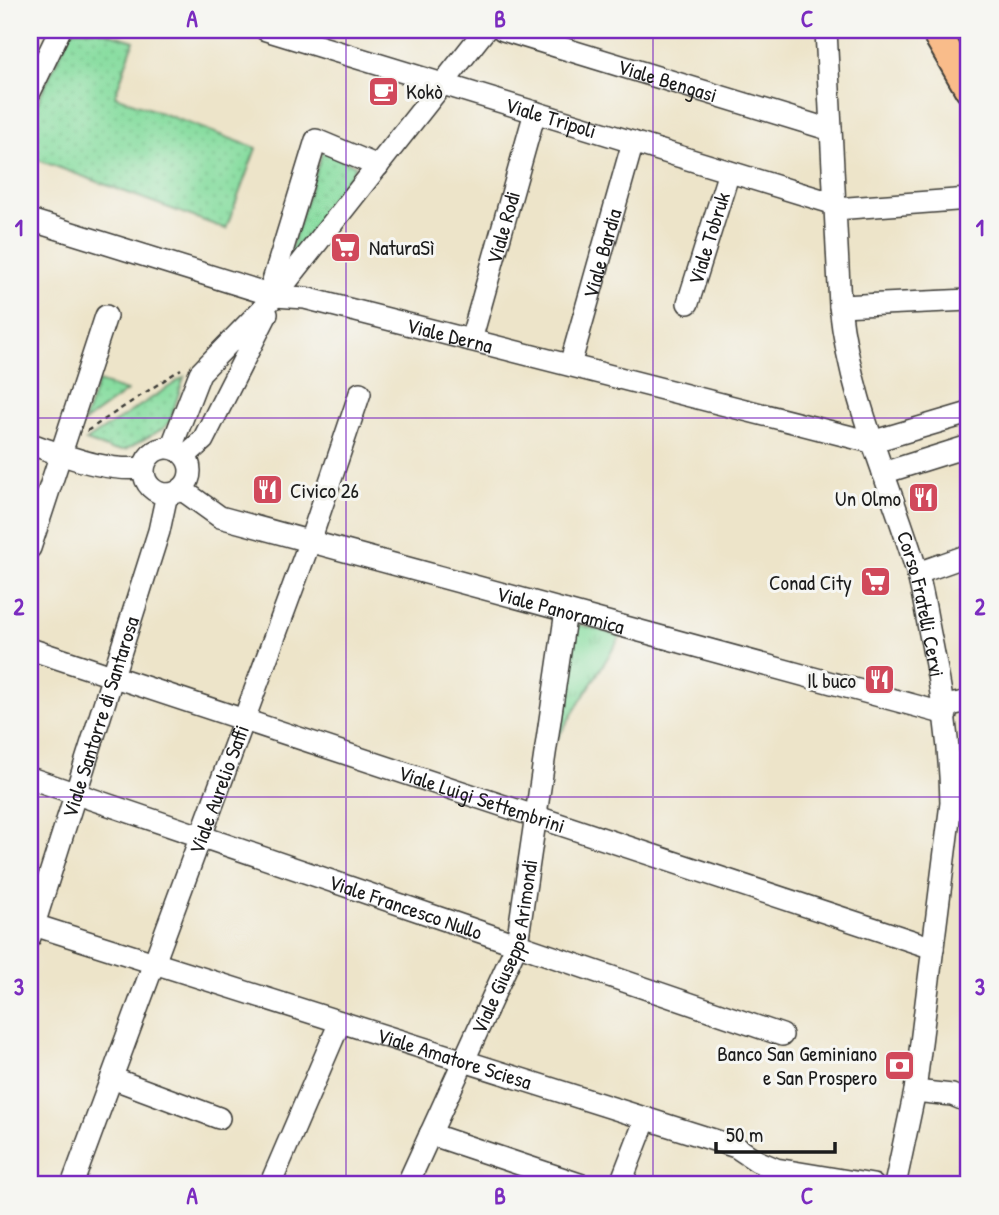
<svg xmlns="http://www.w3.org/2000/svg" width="999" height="1215" font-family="'Patrick Hand',sans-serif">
  <defs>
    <pattern id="grass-dots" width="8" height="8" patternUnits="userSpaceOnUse" patternTransform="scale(1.75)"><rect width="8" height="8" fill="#88dda0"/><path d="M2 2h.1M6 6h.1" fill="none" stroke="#75bd89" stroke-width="1.8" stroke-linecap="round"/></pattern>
    <pattern id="park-tufts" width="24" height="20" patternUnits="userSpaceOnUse" patternTransform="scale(1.75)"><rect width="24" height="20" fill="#88dda0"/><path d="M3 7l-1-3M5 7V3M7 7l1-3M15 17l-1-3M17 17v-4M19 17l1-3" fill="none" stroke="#75bd89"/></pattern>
  </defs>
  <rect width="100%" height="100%" fill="#f6f6f2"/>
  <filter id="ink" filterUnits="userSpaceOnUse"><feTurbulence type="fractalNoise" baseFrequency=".0143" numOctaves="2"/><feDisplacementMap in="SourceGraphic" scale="14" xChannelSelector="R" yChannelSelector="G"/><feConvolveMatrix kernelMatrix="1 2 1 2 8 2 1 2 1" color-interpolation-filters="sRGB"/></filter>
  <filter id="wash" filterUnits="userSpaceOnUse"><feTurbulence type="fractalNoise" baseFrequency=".00686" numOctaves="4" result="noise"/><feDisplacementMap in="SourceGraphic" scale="28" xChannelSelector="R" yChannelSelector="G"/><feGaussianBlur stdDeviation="1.57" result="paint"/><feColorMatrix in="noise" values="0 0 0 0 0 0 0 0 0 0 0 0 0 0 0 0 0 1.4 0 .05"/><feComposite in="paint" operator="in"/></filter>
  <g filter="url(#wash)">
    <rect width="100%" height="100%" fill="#ede4c9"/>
    <!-- grass -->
    <path fill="url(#grass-dots)" stroke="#527c5e" stroke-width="2" d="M 72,30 L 98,30 L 134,41 L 115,96 L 256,148 L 226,229 L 30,157 L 30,126 L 41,94 Z
      M 323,150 L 356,166 L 281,279 Z
      M 184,377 L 170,421 L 164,428 L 125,450 L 112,450 L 86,441 Z
      M 98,382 L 127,391 L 83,423 Z"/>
    <!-- park -->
    <path fill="url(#park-tufts)" stroke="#527c5e" stroke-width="2" d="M 573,623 L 621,636 L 555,742 Z"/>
  </g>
  <g filter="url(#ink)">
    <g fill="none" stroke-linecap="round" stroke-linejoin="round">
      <defs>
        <g id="minor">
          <path id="s1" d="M 266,30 L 835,204"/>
          <path id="s2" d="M 503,30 L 831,130"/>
          <path id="s3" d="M 826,30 L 840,306 C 850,401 890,482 917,572 C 923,592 926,614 930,634 C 942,693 950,743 951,803 L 915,1091 L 895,1185"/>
          <path d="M 30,92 L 60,30"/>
          <path d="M 835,209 L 969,199"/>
          <path id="s4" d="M 30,220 L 275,296 L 305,298 L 871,442 L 969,413"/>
          <path d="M 275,296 L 272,284 L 316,140 L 378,166"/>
          <path id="s5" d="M 688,303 L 729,172"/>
          <path d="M 840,306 L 969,300"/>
          <path id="s6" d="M 471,340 L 535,112"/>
          <path id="s7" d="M 570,365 L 633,142"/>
          <path d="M 30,444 C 67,456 105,472 144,468"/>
          <path d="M 171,448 L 200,373 L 275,296 L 485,30"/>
          <circle cx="167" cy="471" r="23"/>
          <path d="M 185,456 L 203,440 L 267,314"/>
          <path d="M 883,473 L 969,446"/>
          <path id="s8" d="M 181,489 L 220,517 L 946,714"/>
          <path d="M 30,548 L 106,316"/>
          <path d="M 918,573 L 969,555"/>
          <path id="s9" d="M 30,649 L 933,948"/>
          <path d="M 945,706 L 969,701"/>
          <path id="s10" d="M 30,778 L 782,1035"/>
          <path id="s11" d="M 34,925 L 736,1147 L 757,1161 L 776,1169 L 873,1185"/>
          <path id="s12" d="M 30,937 L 159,531 L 167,494"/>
          <path d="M 112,1078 L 219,1118"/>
          <path d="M 915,1091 L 952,1095 L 969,1102"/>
          <path d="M 430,1134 L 582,1185"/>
          <path id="s13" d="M 72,1185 L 310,541 L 360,393"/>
          <path d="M 270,1185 L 340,1022"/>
          <path id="s14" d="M 407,1185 L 517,944 L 566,611"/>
          <path d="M 620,1185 L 646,1118"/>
        </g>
        <path id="major" d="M 935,30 L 969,89"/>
      </defs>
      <!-- minor casing -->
      <use href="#minor" stroke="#3b3a36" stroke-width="24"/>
      <!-- major casing -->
      <use href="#major" stroke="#3b3a36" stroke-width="32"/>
      <!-- path -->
      <path stroke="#3b3a36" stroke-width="2.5" stroke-dasharray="5 5" stroke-linecap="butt" d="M 87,431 L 181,369"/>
      <!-- minor -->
      <use href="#minor" stroke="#fff" stroke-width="21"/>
      <!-- major -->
      <use href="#major" stroke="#f9bc8a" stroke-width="28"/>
      <defs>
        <path id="rail" d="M 30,31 L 30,30"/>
      </defs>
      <!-- rail casing -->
      <use href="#rail" stroke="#1c1c1c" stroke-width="7"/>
      <!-- rail -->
      <use href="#rail" stroke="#f6f6f2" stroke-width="4.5" stroke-dasharray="13" stroke-linecap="butt"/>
    </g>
  </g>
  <!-- grid -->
  <path fill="none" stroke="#7b2cbf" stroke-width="2" stroke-opacity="0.55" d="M 346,30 L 346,1185M 653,30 L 653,1185M 30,418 L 969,418M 30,797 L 969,797"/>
  <!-- icons -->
  <defs>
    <symbol id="cafe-square" viewBox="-11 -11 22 22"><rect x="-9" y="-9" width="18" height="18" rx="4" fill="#d1495b" stroke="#f6f6f2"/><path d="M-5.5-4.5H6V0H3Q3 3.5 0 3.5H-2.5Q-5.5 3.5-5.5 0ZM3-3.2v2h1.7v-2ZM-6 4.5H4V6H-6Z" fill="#fff"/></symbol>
    <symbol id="supermarket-square" viewBox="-11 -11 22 22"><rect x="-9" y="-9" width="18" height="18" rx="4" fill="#d1495b" stroke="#f6f6f2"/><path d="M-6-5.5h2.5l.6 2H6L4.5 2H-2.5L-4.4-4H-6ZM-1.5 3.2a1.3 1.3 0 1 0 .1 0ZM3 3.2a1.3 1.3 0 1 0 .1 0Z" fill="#fff"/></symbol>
    <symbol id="restaurant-square" viewBox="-11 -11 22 22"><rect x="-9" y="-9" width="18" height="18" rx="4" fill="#d1495b" stroke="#f6f6f2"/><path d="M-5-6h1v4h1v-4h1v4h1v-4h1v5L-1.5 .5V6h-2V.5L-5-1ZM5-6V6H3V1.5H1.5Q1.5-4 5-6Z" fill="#fff"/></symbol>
    <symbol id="bank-square" viewBox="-11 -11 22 22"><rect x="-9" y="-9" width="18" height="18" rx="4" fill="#d1495b" stroke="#f6f6f2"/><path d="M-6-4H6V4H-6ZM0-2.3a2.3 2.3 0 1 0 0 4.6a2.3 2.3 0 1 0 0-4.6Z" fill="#fff"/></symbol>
  </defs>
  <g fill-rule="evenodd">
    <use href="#cafe-square" x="366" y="74" width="35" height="35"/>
    <use href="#supermarket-square" x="328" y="230" width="35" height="35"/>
    <use href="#restaurant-square" x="250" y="472" width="35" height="35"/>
    <use href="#restaurant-square" x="906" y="480" width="35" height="35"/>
    <use href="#supermarket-square" x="858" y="564" width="35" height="35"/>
    <use href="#restaurant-square" x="862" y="662" width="35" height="35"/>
    <use href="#bank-square" x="882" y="1048" width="35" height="35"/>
  </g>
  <g text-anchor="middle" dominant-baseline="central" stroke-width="6" stroke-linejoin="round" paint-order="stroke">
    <!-- street labels -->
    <g font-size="21" fill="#1c1c1c" stroke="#f6f6f2">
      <text stroke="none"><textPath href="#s2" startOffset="172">Viale Bengasi</textPath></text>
      <text stroke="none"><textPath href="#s1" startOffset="298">Viale Tripoli</textPath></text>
      <text stroke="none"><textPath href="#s6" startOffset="117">Viale Rodi</textPath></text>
      <text stroke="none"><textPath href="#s5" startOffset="68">Viale Tobruk</textPath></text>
      <text stroke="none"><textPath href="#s7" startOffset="116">Viale Bardia</textPath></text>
      <text stroke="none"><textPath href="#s4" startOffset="436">Viale Derna</textPath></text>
      <text stroke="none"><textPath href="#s3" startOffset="586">Corso Fratelli Cervi</textPath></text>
      <text stroke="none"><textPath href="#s8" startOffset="401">Viale Panoramica</textPath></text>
      <text stroke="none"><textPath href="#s12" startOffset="231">Viale Santorre di Santarosa</textPath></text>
      <text stroke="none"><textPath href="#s13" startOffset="422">Viale Aurelio Saffi</textPath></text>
      <text stroke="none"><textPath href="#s9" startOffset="476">Viale Luigi Settembrini</textPath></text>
      <text stroke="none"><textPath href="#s10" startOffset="397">Viale Francesco Nullo</textPath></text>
      <text stroke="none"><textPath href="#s14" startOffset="259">Viale Giuseppe Arimondi</textPath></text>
      <text stroke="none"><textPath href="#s11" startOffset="441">Viale Amatore Sciesa</textPath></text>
    </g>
    <!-- poi labels -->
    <g font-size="21" fill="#1c1c1c" stroke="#f6f6f2" text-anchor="end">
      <text x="406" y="91" text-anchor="start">Kokò</text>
      <text x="369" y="247" text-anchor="start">NaturaSì</text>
      <text x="290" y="490" text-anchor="start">Civico 26</text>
      <text x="901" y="498">Un Olmo</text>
      <text x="852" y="582">Conad City</text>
      <text x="856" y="680">Il buco</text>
      <text x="877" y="1053">Banco San Geminiano<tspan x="877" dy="24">e San Prospero</tspan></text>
    </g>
  </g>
  <!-- margin -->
  <rect width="999" height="1215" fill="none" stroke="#f6f6f2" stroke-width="77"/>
  <!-- scale -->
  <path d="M716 1142v10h119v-10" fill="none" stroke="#1c1c1c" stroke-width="3.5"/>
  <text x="726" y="1142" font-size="21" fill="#1c1c1c" stroke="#f6f6f2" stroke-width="5" paint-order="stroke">50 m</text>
  <rect x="38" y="38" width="922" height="1138" fill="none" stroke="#7b2cbf" stroke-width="2.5"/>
  <g font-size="23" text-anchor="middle" font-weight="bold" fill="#7b2cbf">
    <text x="192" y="27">A</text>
    <text x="500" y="27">B</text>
    <text x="807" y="27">C</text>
    <text x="19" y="236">1</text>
    <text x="980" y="236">1</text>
    <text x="19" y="615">2</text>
    <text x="980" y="615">2</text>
    <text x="19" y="995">3</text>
    <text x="980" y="995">3</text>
    <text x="192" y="1204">A</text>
    <text x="500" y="1204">B</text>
    <text x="807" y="1204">C</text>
  </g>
</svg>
